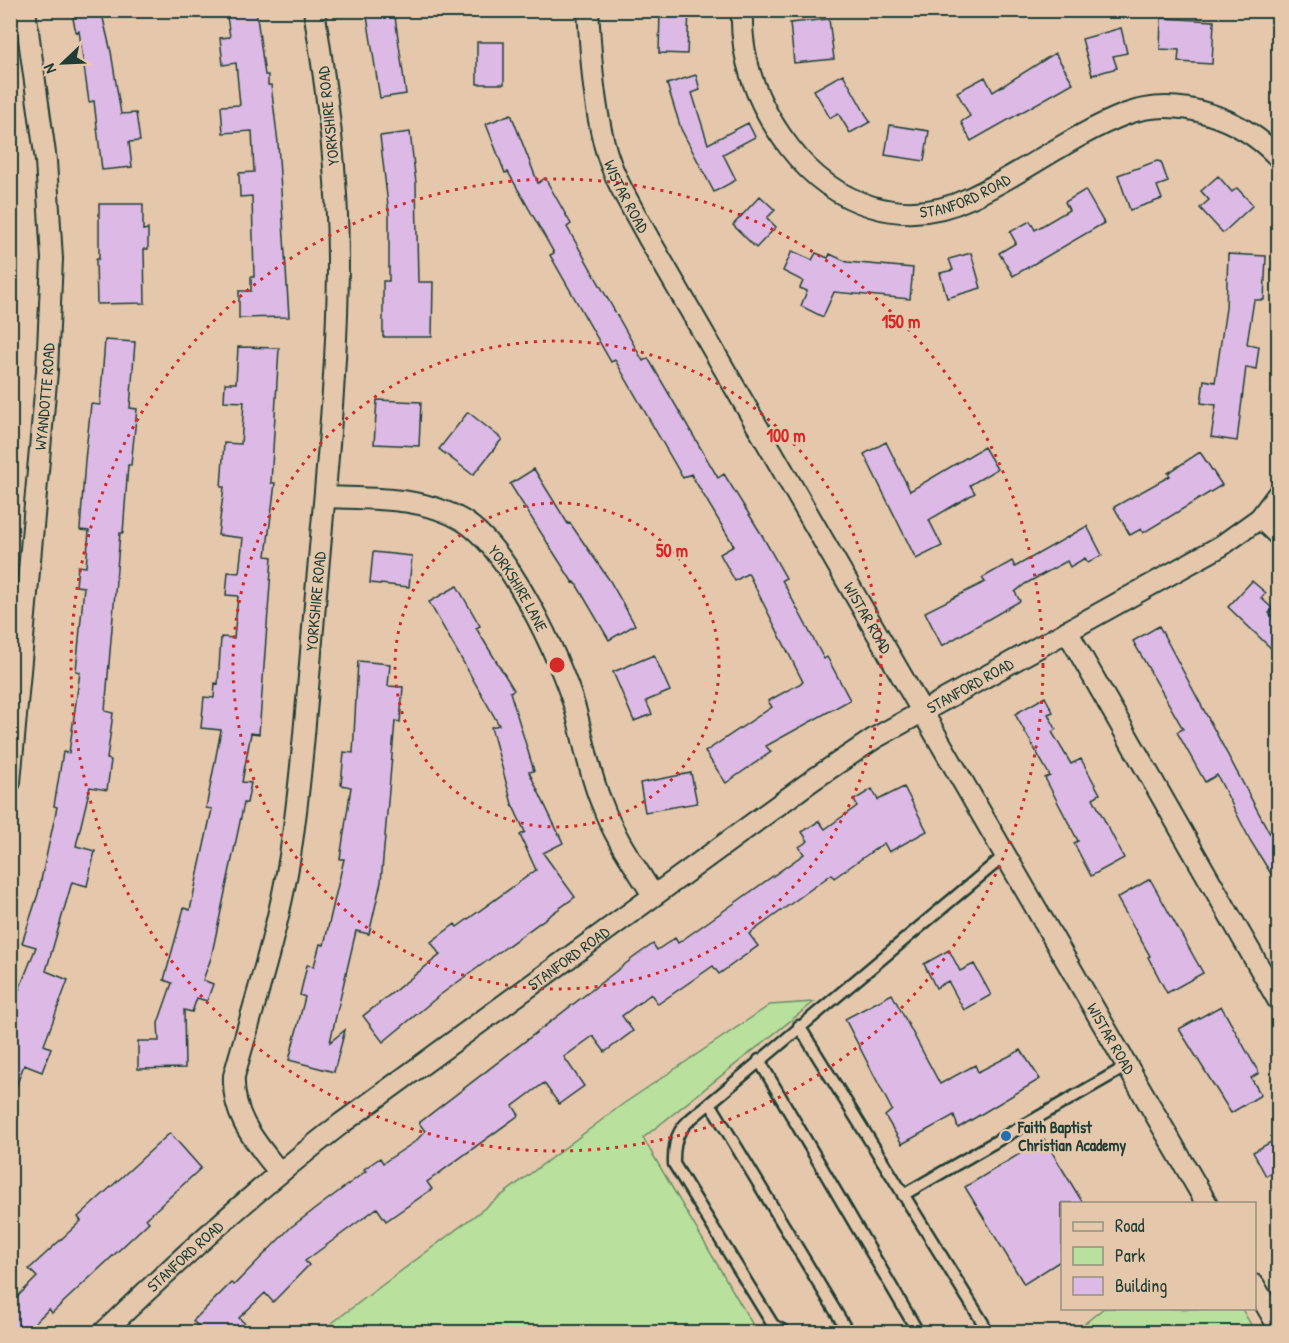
<svg xmlns="http://www.w3.org/2000/svg" width="1289" height="1343" font-family="'Patrick Hand',sans-serif">
  <rect width="100%" height="100%" fill="#e5c8ac"/>
  <filter id="ink" filterUnits="userSpaceOnUse"><feTurbulence type="fractalNoise" baseFrequency=".0167" numOctaves="2"/><feDisplacementMap in="SourceGraphic" scale="12" xChannelSelector="R" yChannelSelector="G"/><feConvolveMatrix kernelMatrix="1 2 1 2 8 2 1 2 1" color-interpolation-filters="sRGB"/></filter>
  <g filter="url(#ink)">
    <!-- green -->
    <path fill="#b9e09c" stroke="#6c8e68" stroke-width="1.5" d="M 814,1002 L 643,1138 L 757,1332 L 320,1332 L 623,1104 L 770,1005 Z
      M 1104,1308 L 1242,1309 L 1255,1332 L 1074,1332 Z"/>
    <!-- building -->
    <path fill="#dcbae5" stroke="#1f3d34" stroke-width="1.5" d="M 71,10 L 101,10 L 111,52 L 121,114 L 136,113 L 140,141 L 129,142 L 132,167 L 102,170 L 94,101 L 89,102 L 79,31 L 76,32 Z
      M 226,10 L 256,10 L 265,75 L 268,75 L 268,85 L 271,85 L 278,143 L 289,317 L 239,318 L 239,291 L 251,291 L 251,277 L 254,277 L 252,196 L 240,197 L 239,173 L 254,172 L 252,131 L 223,133 L 221,106 L 240,105 L 236,63 L 223,65 L 220,38 L 230,37 Z
      M 366,10 L 394,10 L 406,94 L 380,98 Z
      M 660,10 L 689,10 L 687,54 L 659,53 Z
      M 1161,18 L 1214,21 L 1212,64 L 1178,62 L 1179,50 L 1160,49 Z
      M 829,19 L 834,59 L 794,63 L 790,23 Z
      M 1121,28 L 1127,53 L 1113,56 L 1117,68 L 1092,75 L 1082,39 Z
      M 477,42 L 504,42 L 504,84 L 477,84 Z
      M 1055,53 L 1073,83 L 971,141 L 961,122 L 970,116 L 957,92 L 985,77 L 993,92 Z
      M 843,74 L 870,122 L 850,133 L 838,113 L 830,118 L 814,90 Z
      M 696,75 L 700,90 L 692,93 L 708,144 L 748,123 L 755,137 L 723,154 L 736,180 L 714,192 L 681,129 L 667,84 Z
      M 511,114 L 538,183 L 545,178 L 571,224 L 567,227 L 643,361 L 648,358 L 718,478 L 724,474 L 760,532 L 786,578 L 782,580 L 824,659 L 827,657 L 850,700 L 766,746 L 771,752 L 726,783 L 705,752 L 772,707 L 768,701 L 803,682 L 748,573 L 735,581 L 720,554 L 734,546 L 691,474 L 683,478 L 615,360 L 611,362 L 550,255 L 554,253 L 508,172 L 505,173 L 486,124 Z
      M 890,125 L 929,131 L 924,161 L 885,155 Z
      M 410,132 L 416,183 L 418,282 L 433,282 L 432,337 L 383,337 L 383,281 L 389,281 L 389,214 L 380,136 Z
      M 1157,161 L 1161,162 L 1168,182 L 1157,186 L 1162,199 L 1130,210 L 1118,175 Z
      M 1218,176 L 1232,192 L 1237,188 L 1253,205 L 1223,233 L 1200,208 L 1209,200 L 1201,191 Z
      M 1085,190 L 1104,223 L 1013,276 L 999,253 L 1016,243 L 1010,232 L 1030,221 L 1035,230 L 1069,210 L 1065,202 Z
      M 760,196 L 775,210 L 767,218 L 776,227 L 756,248 L 733,225 Z
      M 99,204 L 143,204 L 143,230 L 148,229 L 148,249 L 144,249 L 145,303 L 97,304 L 96,259 L 99,259 Z
      M 792,251 L 812,260 L 816,253 L 828,258 L 830,254 L 847,262 L 913,268 L 910,299 L 834,292 L 823,317 L 801,306 L 807,291 L 800,288 L 803,281 L 783,271 Z
      M 971,253 L 981,288 L 947,298 L 940,273 L 953,270 L 949,259 Z
      M 1228,254 L 1266,256 L 1264,300 L 1254,300 L 1247,344 L 1259,346 L 1256,369 L 1246,367 L 1237,441 L 1211,437 L 1216,405 L 1201,403 L 1204,380 L 1215,382 L 1226,308 Z
      M 105,340 L 135,342 L 130,408 L 137,409 L 131,465 L 128,465 L 123,533 L 120,533 L 105,711 L 113,713 L 107,759 L 111,760 L 107,790 L 90,787 L 76,846 L 95,851 L 87,886 L 72,882 L 46,971 L 68,980 L 44,1045 L 51,1048 L 42,1072 L 24,1065 L 12,1097 L 10,1013 L 36,947 L 22,943 L 38,894 L 57,807 L 54,806 L 63,752 L 69,753 L 80,672 L 76,671 L 84,587 L 76,586 L 78,566 L 86,567 L 89,531 L 80,530 L 85,460 L 91,404 L 100,405 Z
      M 238,347 L 279,348 L 271,483 L 275,483 L 266,556 L 272,557 L 259,734 L 251,733 L 242,782 L 251,783 L 247,803 L 244,803 L 211,958 L 203,980 L 213,984 L 207,1001 L 197,998 L 192,1012 L 184,1010 L 185,1068 L 138,1069 L 138,1041 L 159,1041 L 158,1023 L 172,983 L 164,980 L 184,908 L 190,910 L 212,809 L 206,808 L 221,730 L 201,728 L 204,697 L 214,698 L 215,683 L 218,684 L 221,637 L 234,638 L 238,596 L 226,595 L 228,572 L 239,573 L 243,538 L 218,535 L 224,487 L 221,487 L 224,443 L 241,444 L 244,402 L 224,401 L 225,383 L 236,383 Z
      M 377,400 L 421,402 L 419,446 L 374,444 Z
      M 468,412 L 502,439 L 473,475 L 439,449 Z
      M 886,442 L 910,491 L 984,447 L 997,469 L 970,485 L 975,493 L 929,520 L 942,546 L 916,559 L 864,454 Z
      M 1200,452 L 1222,485 L 1143,533 L 1141,529 L 1130,535 L 1114,507 L 1170,476 L 1168,473 Z
      M 534,469 L 568,524 L 570,523 L 610,581 L 635,625 L 609,640 L 575,582 L 573,583 L 510,484 Z
      M 1087,526 L 1102,555 L 1088,563 L 1085,558 L 1070,567 L 1067,561 L 1025,584 L 1015,592 L 1020,601 L 942,646 L 925,612 L 985,582 L 982,578 L 1012,561 L 1015,567 Z
      M 373,552 L 412,556 L 409,587 L 370,583 Z
      M 1252,581 L 1266,593 L 1261,598 L 1273,609 L 1269,613 L 1278,622 L 1278,655 L 1228,607 Z
      M 457,586 L 480,626 L 476,628 L 514,690 L 510,692 L 534,771 L 529,772 L 563,843 L 543,853 L 575,897 L 440,995 L 383,1042 L 363,1016 L 440,955 L 431,942 L 455,924 L 457,927 L 536,870 L 520,835 L 525,832 L 512,804 L 491,727 L 499,725 L 429,602 Z
      M 1159,626 L 1278,849 L 1278,885 L 1250,840 L 1217,775 L 1205,782 L 1177,732 L 1183,729 L 1133,641 Z
      M 654,655 L 670,691 L 646,701 L 652,714 L 634,721 L 613,672 Z
      M 358,661 L 390,664 L 388,686 L 403,687 L 400,722 L 395,721 L 381,882 L 369,934 L 356,931 L 330,1042 L 345,1030 L 334,1072 L 289,1060 L 305,997 L 300,995 L 307,965 L 314,966 L 320,944 L 324,945 L 344,859 L 340,859 L 351,787 L 341,785 L 344,752 L 353,753 Z
      M 1045,697 L 1053,712 L 1048,714 L 1056,729 L 1052,732 L 1071,764 L 1081,759 L 1100,794 L 1093,798 L 1124,858 L 1091,876 L 1074,843 L 1078,841 L 1045,778 L 1050,776 L 1015,714 Z
      M 691,773 L 697,803 L 645,812 L 640,783 Z
      M 904,787 L 927,831 L 889,852 L 884,843 L 834,878 L 832,874 L 749,934 L 758,946 L 719,974 L 713,966 L 658,1004 L 651,994 L 622,1016 L 633,1031 L 605,1052 L 593,1036 L 564,1057 L 584,1086 L 559,1104 L 544,1083 L 513,1106 L 519,1115 L 427,1182 L 432,1189 L 386,1221 L 377,1208 L 305,1261 L 309,1265 L 273,1302 L 265,1293 L 239,1318 L 254,1332 L 205,1332 L 193,1321 L 231,1283 L 234,1285 L 291,1227 L 366,1171 L 364,1169 L 380,1158 L 383,1163 L 416,1141 L 425,1131 L 419,1123 L 637,955 L 653,944 L 657,950 L 675,938 L 678,943 L 804,854 L 799,847 L 808,841 L 802,832 L 819,821 L 825,829 L 857,806 L 854,800 L 872,789 L 878,800 Z
      M 1150,879 L 1203,973 L 1167,993 L 1148,957 L 1150,956 L 1117,898 Z
      M 949,950 L 960,971 L 974,964 L 991,995 L 964,1010 L 948,981 L 936,988 L 924,964 Z
      M 892,994 L 940,1084 L 975,1065 L 978,1072 L 1021,1050 L 1040,1079 L 958,1128 L 954,1115 L 902,1144 L 885,1116 L 892,1110 L 845,1019 Z
      M 1221,1006 L 1259,1073 L 1251,1078 L 1261,1095 L 1231,1113 L 1179,1029 Z
      M 170,1133 L 201,1168 L 146,1219 L 149,1222 L 52,1313 L 49,1309 L 25,1332 L 10,1332 L 10,1304 L 37,1277 L 29,1269 L 81,1221 L 78,1217 Z
      M 1278,1138 L 1278,1169 L 1266,1176 L 1253,1152 Z
      M 1044,1139 L 1083,1203 L 1062,1203 L 1062,1260 L 1024,1284 L 965,1187 Z"/>
    <g fill="none" stroke-linecap="round" stroke-linejoin="round">
      <defs>
        <path id="lane" d="M 799,1026 L 983,1323 L 983,1332
          M 759,1060 L 918,1332
          M 710,1103 L 848,1332
          M 903,1195 L 1127,1066
          M 786,1332 L 773,1325 L 674,1164 C 673,1128 685,1124 710,1103 L 1004,856"/>
        <g id="street">
          <path id="s1" d="M 588,10 C 591,55 593,100 604,143 C 612,177 633,209 649,239 L 1207,1204"/>
          <path id="s2" d="M 742,10 C 740,62 759,108 790,148 C 834,205 903,230 970,198 C 1024,173 1071,135 1126,114 C 1179,95 1241,118 1278,157"/>
          <path id="s3" d="M 325,497 C 370,499 422,496 462,520 C 509,548 559,656 575,708 C 584,740 589,774 602,804 C 614,837 635,866 653,895"/>
          <path d="M 1260,518 L 1278,535"/>
          <path d="M 1067,631 L 1278,1000"/>
          <path id="s4" d="M 10,782 L 47,371 L 52,259 L 46,161 L 25,10"/>
          <path id="s5" d="M 279,1172 C 255,1141 232,1117 234,1076 C 254,1004 278,931 290,856 C 304,762 309,666 318,571 C 327,467 338,362 338,258 C 338,175 327,92 314,10"/>
          <path d="M 1254,1285 L 1278,1326"/>
          <path id="s6" d="M 104,1332 C 180,1258 258,1188 342,1123 L 814,779 L 875,738 L 1221,546 L 1260,518 L 1278,494"/>
        </g>
      </defs>
      <!-- lane casing -->
      <use href="#lane" stroke="#1f3d34" stroke-width="15"/>
      <!-- street casing -->
      <use href="#street" stroke="#1f3d34" stroke-width="24"/>
      <!-- lane -->
      <use href="#lane" stroke="#e5c8ac" stroke-width="10"/>
      <!-- street -->
      <use href="#street" stroke="#e5c8ac" stroke-width="20"/>
    </g>
  </g>
  <!-- distance rings -->
  <g fill="none" stroke="#d62828" stroke-width="3" stroke-dasharray="3 6">
    <circle cx="557" cy="665" r="162"/>
    <circle cx="557" cy="665" r="324"/>
    <circle cx="557" cy="665" r="486"/>
  </g>
  <!-- markers -->
  <circle fill="#1f6fb2" stroke="#e5c8ac" stroke-width="2" cx="1006" cy="1136" r="6"/>
  <g text-anchor="middle" dominant-baseline="central" stroke-width="5" stroke-linejoin="round" paint-order="stroke">
    <!-- street labels -->
    <g font-size="16" fill="#1f3d34" stroke="#e5c8ac">
      <text transform="translate(328 116) rotate(-96)">YORKSHIRE ROAD</text>
      <text stroke="none"><textPath href="#s2" startOffset="348">STANFORD ROAD</textPath></text>
      <text stroke="none"><textPath href="#s1" startOffset="192">WISTAR ROAD</textPath></text>
      <text stroke="none"><textPath href="#s4" startOffset="387">WYANDOTTE ROAD</textPath></text>
      <text stroke="none"><textPath href="#s3" startOffset="230">YORKSHIRE LANE</textPath></text>
      <text stroke="none"><textPath href="#s5" startOffset="592">YORKSHIRE ROAD</textPath></text>
      <text stroke="none"><textPath href="#s1" startOffset="678">WISTAR ROAD</textPath></text>
      <text stroke="none"><textPath href="#s6" startOffset="1083">STANFORD ROAD</textPath></text>
      <text stroke="none"><textPath href="#s6" startOffset="597">STANFORD ROAD</textPath></text>
      <text stroke="none"><textPath href="#s1" startOffset="1164">WISTAR ROAD</textPath></text>
      <text stroke="none"><textPath href="#s6" startOffset="111">STANFORD ROAD</textPath></text>
    </g>
    <!-- poi labels -->
    <g font-size="16" font-weight="bold" fill="#1f3d34" stroke="#e5c8ac" text-anchor="start">
      <text x="1018" y="1127">Faith Baptist<tspan x="1018" dy="18">Christian Academy</tspan></text>
    </g>
  </g>
  <circle cx="557" cy="665" r="9" fill="#d62828" stroke="#e5c8ac" stroke-width="3"/>
  <g font-size="18" text-anchor="middle" font-weight="bold" fill="#d62828" stroke="#e5c8ac" stroke-width="5" stroke-linejoin="round" paint-order="stroke">
    <text x="901" y="328">150 m</text>
    <text x="786" y="442">100 m</text>
    <text x="672" y="557">50 m</text>
  </g>
  <!-- margin -->
  <rect width="1289" height="1343" fill="none" stroke="#e5c8ac" stroke-width="36"/>
  <rect x="18" y="18" width="1253" height="1307" fill="none" stroke="#1f3d34" stroke-width="2" filter="url(#ink)"/>
  <!-- legend -->
  <rect x="1061" y="1202" width="195" height="108" fill="#e5c8ac" stroke="#96907c" stroke-width="1.5"/>
  <rect x="1073" y="1222" width="30" height="9" fill="#e5c8ac" stroke="#96907c" stroke-width="1.5"/>
  <text x="1115" y="1232" font-size="18" fill="#1f3d34">Road</text>
  <rect x="1073" y="1247" width="30" height="18" fill="#b9e09c" stroke="#96907c" stroke-width="1.5"/>
  <text x="1115" y="1262" font-size="18" fill="#1f3d34">Park</text>
  <rect x="1073" y="1277" width="30" height="18" fill="#dcbae5" stroke="#96907c" stroke-width="1.5"/>
  <text x="1115" y="1292" font-size="18" fill="#1f3d34">Building</text>
  <!-- north arrow -->
  <g transform="translate(63 63) rotate(247)" stroke="#e5c8ac" stroke-width="4.5" paint-order="stroke">
  <path d="M0-4.5L10 22L0 15L-10 22Z" fill="#1f3d34"/>
  <text y="-9" font-size="16" font-weight="bold" text-anchor="middle" fill="#1f3d34">N</text>
  </g>
</svg>
